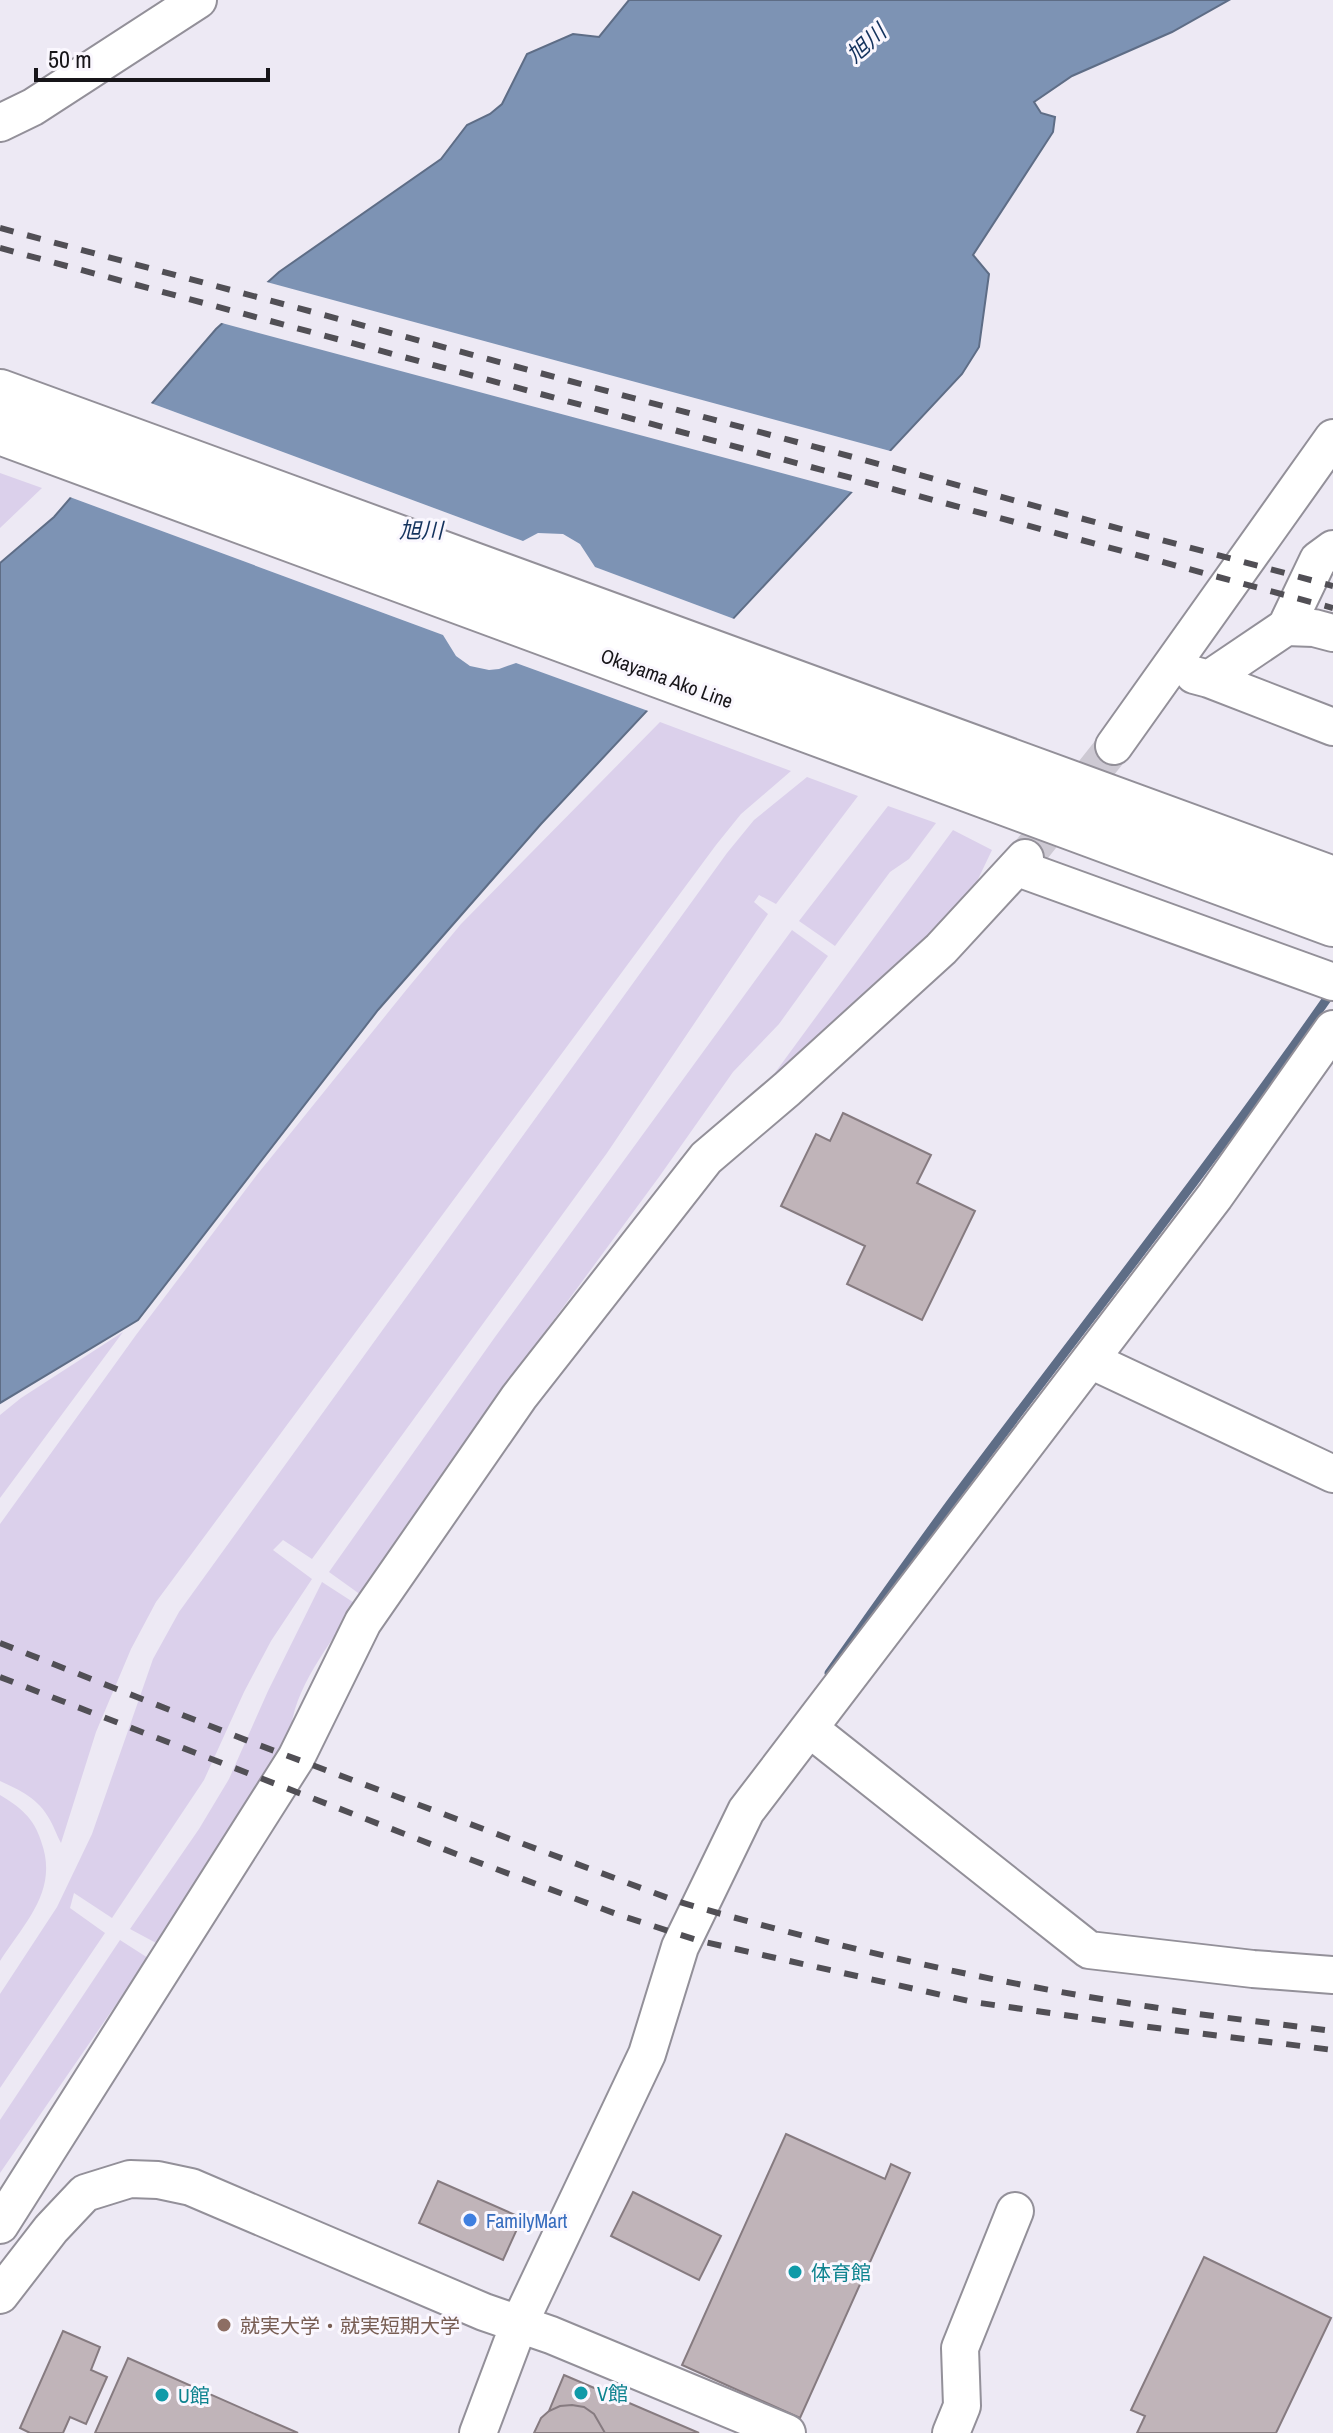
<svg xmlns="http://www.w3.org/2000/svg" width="1333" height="2433" font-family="'Archivo Narrow','Noto Sans JP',sans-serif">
  <rect width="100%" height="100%" fill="#ede9f4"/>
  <!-- green -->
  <path fill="#dbd0eb" d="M 0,473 L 42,488 L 0,528 Z
    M 660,722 L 791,771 L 741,814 L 716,845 L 156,1602 L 131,1649 L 96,1732 L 61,1843 C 57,1836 54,1827 50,1820 C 39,1799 20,1790 0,1781 L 0,1524 L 136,1335 L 256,1176 L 407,989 L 461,924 Z
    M 807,777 L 858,796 L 776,904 L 759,895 L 754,902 L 768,914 L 607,1153 L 312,1559 L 283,1540 L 273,1550 L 312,1579 L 271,1641 L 244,1692 L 204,1780 L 112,1918 L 74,1893 L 70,1908 L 105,1933 L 0,2088 L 0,1994 L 57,1907 L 92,1834 L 153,1659 L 179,1612 L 727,853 L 754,820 Z
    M 888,806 L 936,823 L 909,859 L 890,872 L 835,946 L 799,921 Z
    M 953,830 L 992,850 L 970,896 L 887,983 L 766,1085 Z
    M 792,930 L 828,956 L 779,1024 L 733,1072 L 659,1177 L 486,1412 L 361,1595 L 329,1572 L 495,1337 Z
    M 123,1332 L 0,1498 L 0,1415 L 21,1398 Z
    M 322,1582 L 356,1604 C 332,1642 289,1693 291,1738 L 158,1944 L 130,1929 L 199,1829 L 229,1779 L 268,1691 Z
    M 0,1795 C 20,1807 34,1818 41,1841 C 59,1890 26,1921 0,1961 Z
    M 120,1940 L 148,1958 L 0,2173 L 0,2120 Z"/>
  <!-- water -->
  <path fill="#7d93b4" stroke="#5e6d86" stroke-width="2" d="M 629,0 L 1229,0 L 1172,32 L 1072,76 L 1034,102 L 1041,113 L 1055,117 L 1053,132 L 973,255 L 989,274 L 979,347 L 962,374 L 541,824 L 378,1010 L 138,1320 L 0,1403 L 0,563 L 54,517 L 216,329 L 279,272 L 441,159 L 467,125 L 490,114 L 502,104 L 527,54 L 573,34 L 599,37 Z"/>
  <!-- pier -->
  <path fill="#ede9f4" d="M 263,281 L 894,452 L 856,493 L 218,322 Z
    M 148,402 L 523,541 L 538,533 L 563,534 L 580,544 L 595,567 L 737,620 L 651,712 L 516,663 L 499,669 L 489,670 L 470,666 L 456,656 L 443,635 L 67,496 Z"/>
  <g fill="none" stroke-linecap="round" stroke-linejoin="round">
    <!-- stream -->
    <path stroke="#5e6d86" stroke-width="9" d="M 829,1673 C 871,1614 913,1554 956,1496 C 1082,1327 1213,1163 1333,990"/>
  </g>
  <!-- building -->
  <path fill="#c0b4b9" stroke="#867b80" stroke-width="2" d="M 843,1113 L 931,1155 L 917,1183 L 975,1211 L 922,1320 L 847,1284 L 865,1246 L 781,1206 L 816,1134 L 830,1141 Z
    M 786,2134 L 885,2179 L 891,2164 L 910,2173 L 800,2418 L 682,2365 Z
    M 438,2181 L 522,2218 L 503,2260 L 419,2223 Z
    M 633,2192 L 721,2236 L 699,2280 L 611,2236 Z
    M 1204,2257 L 1331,2318 L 1276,2433 L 1137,2433 L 1145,2416 L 1131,2410 Z
    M 63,2331 L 100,2347 L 91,2370 L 107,2377 L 86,2424 L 70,2417 L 63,2433 L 30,2433 L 20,2428 Z
    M 128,2358 L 298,2433 L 95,2433 Z
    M 564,2375 L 699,2433 L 534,2433 L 541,2418 L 549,2411 Z
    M 572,2405 L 584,2407 L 594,2414 L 605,2433 L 534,2433 L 541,2418 L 549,2411 L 560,2406 Z"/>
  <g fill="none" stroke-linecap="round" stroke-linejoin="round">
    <!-- minor-tunnel -->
    <path stroke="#cdc9d3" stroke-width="36" stroke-dasharray="36 18" stroke-linecap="butt" d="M 1025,858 L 1114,746"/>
    <defs>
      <path id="minor" d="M 0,123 L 33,107 L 198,0
        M 1286,627 L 1314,628 L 1333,633
        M 1194,675 L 1209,679 L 1333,727
        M 1209,679 L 1286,627 L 1318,560 L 1333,549
        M 1114,746 L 1333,438
        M 1018,868 L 1333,982
        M 1090,1360 L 1333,1474
        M 810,1729 L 1089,1950 L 1253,1969 L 1333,1975
        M 0,2225 L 296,1758 L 363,1622 L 519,1397 L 706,1158 L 787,1089 L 941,949 L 1025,858
        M 0,2295 L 51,2229 L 85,2193 L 130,2179 L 158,2180 L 191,2187 L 484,2312 L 551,2335 L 787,2433
        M 478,2433 L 519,2324 L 647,2054 L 680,1947 L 746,1811 L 1215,1196 L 1333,1029
        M 951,2433 L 962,2406 L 960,2348 L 1015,2211"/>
      <path id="major" d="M 0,392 L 1333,879
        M 0,432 L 1333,924"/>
    </defs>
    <!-- minor casing -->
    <use href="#minor" stroke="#939099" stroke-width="40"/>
    <!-- major casing -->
    <use href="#major" stroke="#939099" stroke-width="48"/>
    <!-- minor -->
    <use href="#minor" stroke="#fff" stroke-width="36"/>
    <!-- major -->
    <use href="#major" stroke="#fff" stroke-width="44"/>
    <!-- rail -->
    <path stroke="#514f55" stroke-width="6" stroke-dasharray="14 14" stroke-linecap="butt" d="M 0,228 L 1333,586
      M 0,248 L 1333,608
      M 0,1643 L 256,1744 L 676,1901 C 830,1946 992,1983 1152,2007 C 1212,2017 1273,2023 1333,2031
      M 0,1677 L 464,1857 L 619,1915 L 700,1941 L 973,2002 L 1149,2027 L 1333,2050"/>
  </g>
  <!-- markers -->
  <circle fill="#3f7fe0" stroke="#faf7fe" stroke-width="3" cx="470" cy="2220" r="8"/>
  <g fill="#0f9aa8" stroke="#faf7fe" stroke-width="3">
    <circle cx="795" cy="2272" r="8"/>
    <circle cx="581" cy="2393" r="8"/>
    <circle cx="162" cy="2395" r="8"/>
  </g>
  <circle fill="#8d6e63" stroke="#faf7fe" stroke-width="3" cx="224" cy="2325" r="8"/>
  <g text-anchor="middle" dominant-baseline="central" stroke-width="6" stroke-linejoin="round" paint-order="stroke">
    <!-- street labels -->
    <g font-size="20" fill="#171519" stroke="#faf7fe">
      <text transform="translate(667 678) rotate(20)">Okayama Ako Line</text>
    </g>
    <!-- shop labels -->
    <g font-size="20" fill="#366cbe" stroke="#faf7fe" text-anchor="start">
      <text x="486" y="2220">FamilyMart</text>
    </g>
    <!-- culture labels -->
    <g font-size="20" fill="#0d838f" stroke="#faf7fe" text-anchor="start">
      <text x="811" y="2272">体育館</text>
      <text x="597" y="2393">V館</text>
      <text x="178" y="2395">U館</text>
    </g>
    <!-- education labels -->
    <g font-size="20" fill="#785e54" stroke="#faf7fe" text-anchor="start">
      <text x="240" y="2325">就実大学・就実短期大学</text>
    </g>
    <!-- water labels -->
    <g font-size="22" font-style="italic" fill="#13325d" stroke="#faf7fe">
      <text transform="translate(866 43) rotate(-42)">旭川</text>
      <text x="421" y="530">旭川</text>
    </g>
  </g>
  <!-- scale -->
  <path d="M36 68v12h232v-12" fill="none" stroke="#171519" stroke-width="4"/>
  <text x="48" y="68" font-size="24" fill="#171519" stroke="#faf7fe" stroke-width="6" paint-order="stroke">50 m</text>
</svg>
